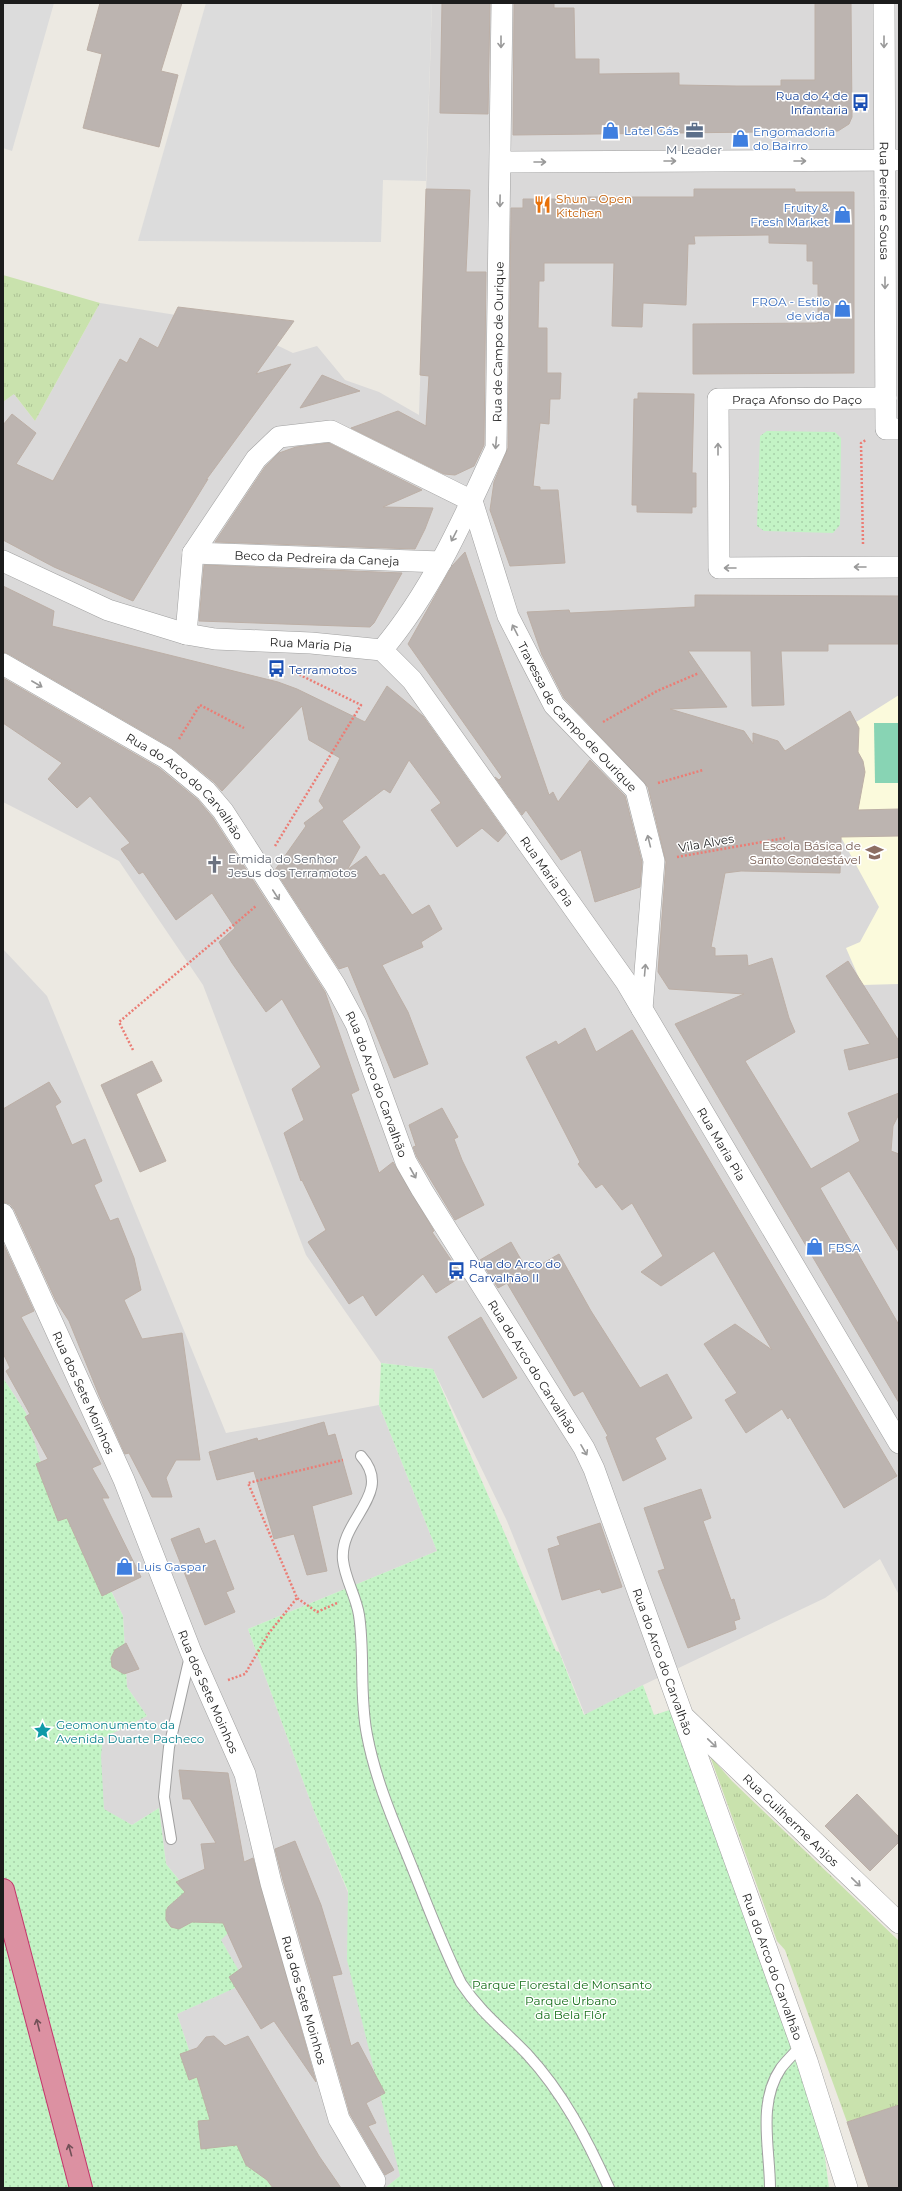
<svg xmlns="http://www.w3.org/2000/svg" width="902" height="2191" font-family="Montserrat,sans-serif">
  <defs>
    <pattern id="grass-tufts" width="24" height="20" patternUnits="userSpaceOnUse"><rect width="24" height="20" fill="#c9e2ad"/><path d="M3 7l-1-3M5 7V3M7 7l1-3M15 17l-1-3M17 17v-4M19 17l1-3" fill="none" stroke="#acc194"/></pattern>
    <pattern id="park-dots" width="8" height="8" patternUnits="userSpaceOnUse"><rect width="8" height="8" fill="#c3f3c5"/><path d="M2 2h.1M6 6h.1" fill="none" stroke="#a7d0a9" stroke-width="1.8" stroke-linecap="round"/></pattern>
  </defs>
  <rect width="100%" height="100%" fill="#ece9e2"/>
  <!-- residential -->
  <path fill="#dad9d9" d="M 432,3 L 899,3 L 899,1595 L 880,1559 L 825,1598 L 643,1685 L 585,1715 L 507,1521 L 433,1369 L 381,1363 L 306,1255 L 203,985 L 119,861 L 3,802 L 3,402 L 14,394 L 35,421 L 100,303 L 195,318 L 254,334 L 293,353 L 317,346 L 345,380 L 379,392 L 419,415 Z
    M 3,949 L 47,996 L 226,1433 L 379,1405 L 437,1551 L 248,1629 L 314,1811 L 367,1938 L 428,2154 L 385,2188 L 293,2188 L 209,2110 L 177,2014 L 245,1983 L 221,1940 L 215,1884 L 179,1880 L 166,1864 L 159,1808 L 132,1825 L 90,1802 L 88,1745 L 147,1716 L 127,1687 L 123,1616 L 73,1509 L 56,1514 L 26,1413 L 3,1378 Z"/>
  <!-- education -->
  <path fill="#fbfadc" d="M 899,695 L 899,984 L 862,985 L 846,948 L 860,942 L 879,907 L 819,797 L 818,746 Z"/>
  <!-- grass -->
  <path fill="url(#grass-tufts)" d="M 3,275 L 100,303 L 35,421 L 14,394 L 3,402 Z
    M 710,1756 L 732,1781 L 899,1941 L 899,2105 L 847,2122 L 785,1950 L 777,1941 Z"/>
  <!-- park -->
  <path fill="url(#park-dots)" d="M 767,431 L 835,432 L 841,438 L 840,525 L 833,533 L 764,531 L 757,526 L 760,436 Z
    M 381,1363 L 433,1369 L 556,1651 L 559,1652 L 584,1715 L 643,1685 L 654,1715 L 682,1706 L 774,1981 L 824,2151 L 829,2188 L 385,2188 L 400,2176 L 347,1960 L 348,1891 L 314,1811 L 248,1629 L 437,1551 L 379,1405 Z
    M 3,1378 L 26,1413 L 56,1513 L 72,1509 L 123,1616 L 127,1687 L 147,1716 L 103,1738 L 101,1756 L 104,1809 L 132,1825 L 159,1808 L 166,1864 L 179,1880 L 215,1884 L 233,1928 L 221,1940 L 246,1983 L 177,2014 L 209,2110 L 293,2188 L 3,2188 Z"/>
  <!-- pitch -->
  <path fill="#88d4b4" d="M 874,723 L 899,723 L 899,783 L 875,783 Z"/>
  <!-- parking -->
  <path fill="#dcdcdc" d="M 3,3 L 54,3 L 12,151 L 3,148 Z
    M 206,3 L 432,3 L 426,181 L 383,180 L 381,242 L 138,241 Z"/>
  <!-- building -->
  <path fill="#bcb4b0" stroke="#bcafa6" d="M 100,3 L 182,3 L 161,71 L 178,75 L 159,147 L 83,128 L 102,54 L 87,50 Z
    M 442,3 L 490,3 L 488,114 L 440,113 Z
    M 514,3 L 554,3 L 554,8 L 574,8 L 575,59 L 599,59 L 599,74 L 679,73 L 679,85 L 736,86 L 781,86 L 781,80 L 815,80 L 815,3 L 851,3 L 852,117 L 849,124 L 838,131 L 513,135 Z
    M 426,189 L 470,190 L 466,272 L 486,272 L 484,445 L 474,466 L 455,475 L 444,474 L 351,428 L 398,411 L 426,426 L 429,376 L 420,375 Z
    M 694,189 L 795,189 L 795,192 L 854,192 L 854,373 L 693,374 L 693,324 L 818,323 L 818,284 L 813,284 L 813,261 L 807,261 L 807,244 L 769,243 L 769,235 L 694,236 L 695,244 L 688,244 L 686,305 L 643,303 L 642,327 L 612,326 L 614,263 L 544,263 L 544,281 L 539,281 L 538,328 L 547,328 L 547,373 L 561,373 L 560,399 L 550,399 L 549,424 L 540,423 L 533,486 L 540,487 L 540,490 L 558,490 L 565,563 L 510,566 L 490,510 L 494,482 L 508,448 L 511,208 L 523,208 L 523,199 L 566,199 L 566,197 L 694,197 Z
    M 178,307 L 294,321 L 256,374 L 291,364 L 206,480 L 208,479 L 133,601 L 54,567 L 3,540 L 3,425 L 12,414 L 36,433 L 16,464 L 53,481 L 120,359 L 127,363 L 140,338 L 158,348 Z
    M 322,375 L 360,391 L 300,408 Z
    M 638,393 L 694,394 L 692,473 L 696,473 L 696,507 L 692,507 L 692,513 L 637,512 L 637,505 L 632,505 L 634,399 L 638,399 Z
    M 329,443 L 422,490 L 383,507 L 433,508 L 425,529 L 415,549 L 215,542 L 265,467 L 279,453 L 296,447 Z
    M 465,552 L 549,795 L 553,792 L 558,802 L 590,760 L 625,796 L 642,862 L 640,887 L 595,902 L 581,850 L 561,860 L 526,810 L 522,815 L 495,777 L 499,780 L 502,777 L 408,644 L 452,566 Z
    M 204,565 L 402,573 L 374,623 L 370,627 L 199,621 Z
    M 3,586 L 54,611 L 52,626 L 278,682 L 297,689 L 365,722 L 387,686 L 423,716 L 506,833 L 498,842 L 482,828 L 457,847 L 431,810 L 441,803 L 409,760 L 390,793 L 384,789 L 342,821 L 360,847 L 347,870 L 366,856 L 380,876 L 384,874 L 412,915 L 429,905 L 442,929 L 421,942 L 423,947 L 382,965 L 408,1012 L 428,1064 L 394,1078 L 348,966 L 339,969 L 275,870 L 306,826 L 304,823 L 324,808 L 319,801 L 340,758 L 309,740 L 302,706 L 222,791 L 214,782 L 172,748 L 9,654 L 3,652 Z
    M 695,595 L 899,596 L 899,644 L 828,644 L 828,651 L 781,651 L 784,705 L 752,706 L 751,651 L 688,651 L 727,707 L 670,709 L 744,731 L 753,744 L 753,733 L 778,741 L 785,751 L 850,711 L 859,728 L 858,752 L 863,761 L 865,772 L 858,810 L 899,809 L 899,836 L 841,837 L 840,873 L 741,871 L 725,873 L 711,947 L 715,948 L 715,956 L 747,955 L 748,966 L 772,958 L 789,1018 L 795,1032 L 745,1061 L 811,1169 L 860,1141 L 848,1113 L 899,1093 L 899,1114 L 893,1126 L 891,1151 L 899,1154 L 899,1252 L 849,1171 L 820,1188 L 899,1325 L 899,1403 L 675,1024 L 744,994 L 669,989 L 658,972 L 666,862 L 648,787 L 564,698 L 542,655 L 527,612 L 569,610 L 570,613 L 695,607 Z
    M 3,678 L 159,768 L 198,800 L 213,818 L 325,992 L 359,1090 L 351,1094 L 379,1173 L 393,1162 L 434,1231 L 432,1232 L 462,1276 L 436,1293 L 423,1274 L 376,1316 L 363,1295 L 349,1304 L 308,1242 L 326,1230 L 302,1180 L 301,1181 L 284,1133 L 304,1120 L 292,1089 L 321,1067 L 282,999 L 266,1012 L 232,963 L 219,942 L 235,928 L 212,893 L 176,920 L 143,872 L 139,874 L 121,849 L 130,843 L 90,796 L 77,808 L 48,779 L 62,763 L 3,723 Z
    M 848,961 L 899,1041 L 899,1057 L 849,1070 L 844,1050 L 870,1044 L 826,976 Z
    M 585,1028 L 596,1052 L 632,1030 L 897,1476 L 844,1508 L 790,1417 L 788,1419 L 782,1409 L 746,1433 L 725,1400 L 737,1393 L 704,1344 L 735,1324 L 772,1350 L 714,1251 L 661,1286 L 641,1272 L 663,1256 L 632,1203 L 622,1210 L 602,1184 L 596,1188 L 578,1164 L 580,1162 L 526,1057 L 556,1041 L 558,1045 Z
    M 152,1061 L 162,1081 L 136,1094 L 166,1161 L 140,1172 L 101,1085 Z
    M 49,1082 L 61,1102 L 55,1106 L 72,1145 L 85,1139 L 102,1181 L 94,1185 L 110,1221 L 118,1218 L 134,1258 L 141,1290 L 124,1300 L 142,1339 L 182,1333 L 200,1460 L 176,1460 L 166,1478 L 172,1497 L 152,1497 L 129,1453 L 125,1454 L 99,1395 L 69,1321 L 56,1301 L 14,1209 L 10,1204 L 3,1202 L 3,1109 Z
    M 442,1108 L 458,1137 L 454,1139 L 462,1160 L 484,1205 L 455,1220 L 417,1157 L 413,1147 L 416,1146 L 409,1125 Z
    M 511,1242 L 528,1272 L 559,1254 L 591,1311 L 640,1388 L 667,1374 L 692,1418 L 655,1438 L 666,1459 L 623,1481 L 606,1437 L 608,1436 L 583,1391 L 574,1396 L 507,1283 L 498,1288 L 480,1260 Z
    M 3,1243 L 34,1311 L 21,1317 L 101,1464 L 92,1468 L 109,1498 L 102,1498 L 141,1577 L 102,1596 L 67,1518 L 58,1521 L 36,1464 L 48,1459 L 25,1417 L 30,1414 L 6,1371 L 10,1368 L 3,1353 Z
    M 481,1317 L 517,1378 L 483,1398 L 448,1337 Z
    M 324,1422 L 328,1436 L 335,1434 L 352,1494 L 312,1506 L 327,1571 L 307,1575 L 294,1534 L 274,1539 L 254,1471 L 217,1480 L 209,1452 L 257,1438 L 258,1441 Z
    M 701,1489 L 711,1518 L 703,1521 L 731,1600 L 734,1599 L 740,1619 L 734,1621 L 736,1629 L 688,1648 L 658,1571 L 665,1569 L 644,1508 Z
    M 600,1523 L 622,1587 L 602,1593 L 600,1589 L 562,1600 L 548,1549 L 560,1545 L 557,1537 Z
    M 199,1528 L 205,1544 L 215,1540 L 234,1589 L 226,1592 L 235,1612 L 205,1625 L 171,1539 Z
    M 126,1643 L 139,1669 L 124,1674 L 112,1667 L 111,1658 L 115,1650 Z
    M 179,1770 L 228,1773 L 244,1862 L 253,1858 L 316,2082 L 274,2021 L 261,2029 L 229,1977 L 243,1967 L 223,1923 L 192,1922 L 179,1929 L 171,1927 L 166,1920 L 166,1911 L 168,1907 L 185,1892 L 176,1882 L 205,1869 L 201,1844 L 216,1843 L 190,1799 L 183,1799 Z
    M 857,1794 L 899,1837 L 899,1842 L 870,1871 L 825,1826 Z
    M 295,1841 L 321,1905 L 342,1974 L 332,1976 L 351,2046 L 358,2042 L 385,2093 L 366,2103 L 376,2123 L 368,2126 L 394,2170 L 385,2175 L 350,2114 L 283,1880 L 275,1849 Z
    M 214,2036 L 225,2046 L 248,2036 L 319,2156 L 341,2188 L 273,2188 L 267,2180 L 246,2165 L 237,2145 L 201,2149 L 198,2121 L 210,2120 L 197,2077 L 189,2080 L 180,2054 L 197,2048 L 206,2037 Z
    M 899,2105 L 899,2188 L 869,2188 L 847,2122 Z"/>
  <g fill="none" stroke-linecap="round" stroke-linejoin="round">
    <defs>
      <path id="service" d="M 361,1456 C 395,1494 339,1519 343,1560 C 345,1579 356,1596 359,1615 C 365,1655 359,1695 367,1735 C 376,1783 396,1827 414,1872 C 429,1909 443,1947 461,1983 C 481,2013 503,2029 527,2054 C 563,2093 587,2139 609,2188
        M 171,1839 L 164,1797 L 169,1747 L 190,1656
        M 770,2188 C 770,2149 757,2103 781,2068 C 787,2060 795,2053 801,2045"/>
      <g id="minor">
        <path id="s1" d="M 884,3 L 886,429 L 899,429"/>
        <path d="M 501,162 L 898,160"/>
        <path d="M 886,398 L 718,399 L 719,568 L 899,567"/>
        <path id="s2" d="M 472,501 L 508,616 L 554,705 L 636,790 L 654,861 L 642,1009"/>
        <path id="s3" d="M 193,553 L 441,562"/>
        <path id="s4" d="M 3,561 L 108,610 L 186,634 L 215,639 L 311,643 L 382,650 L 412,680 L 626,982 L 899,1443"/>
        <path d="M 186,634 L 193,553 L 256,459 L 279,437 L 331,431 L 472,501"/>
        <path id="s5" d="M 382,650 C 432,591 464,518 496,448 L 502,3"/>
        <path id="s6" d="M 3,664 L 166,758 L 206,791 L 223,811 L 335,985 L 356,1024 L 406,1162 L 422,1190 L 584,1448 L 594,1469 L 807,2061 L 847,2188"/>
        <path id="s7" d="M 3,1214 L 124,1480 L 191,1652 L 245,1774 L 271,1883 L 339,2119 L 375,2181"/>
        <path id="s8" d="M 685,1718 L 899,1923"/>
      </g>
      <path id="motorway" d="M 3,1890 L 81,2188"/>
    </defs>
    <!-- service casing -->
    <use href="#service" stroke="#a0a0a0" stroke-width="12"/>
    <!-- minor casing -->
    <use href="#minor" stroke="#a0a0a0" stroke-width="22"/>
    <!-- motorway casing -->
    <use href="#motorway" stroke="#c4356b" stroke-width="24"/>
    <!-- path -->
    <path stroke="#eb7d75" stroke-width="2.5" stroke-dasharray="2 2" stroke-linecap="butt" d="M 863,544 L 861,443 L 866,440
      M 603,722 L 657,691 L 699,673
      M 179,739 L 200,705 L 244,728
      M 658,783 L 703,770
      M 275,846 L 361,705 L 294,672 L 293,666
      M 677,857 L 785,838
      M 133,1050 L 119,1022 L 256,906
      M 337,1603 L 317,1612 L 297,1598 L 248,1483 L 343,1460
      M 228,1680 L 245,1674 L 269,1633 L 297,1598"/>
    <!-- service -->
    <use href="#service" stroke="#fff" stroke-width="10"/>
    <!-- minor -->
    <use href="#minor" stroke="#fff" stroke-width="21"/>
    <!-- motorway -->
    <use href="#motorway" stroke="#dc91a2" stroke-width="22"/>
  </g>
  <!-- one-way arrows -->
  <defs><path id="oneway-shaft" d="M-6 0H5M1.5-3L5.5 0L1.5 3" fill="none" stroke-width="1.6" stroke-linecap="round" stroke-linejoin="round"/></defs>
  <g stroke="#999">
    <use href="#oneway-shaft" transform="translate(501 42) rotate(90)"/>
    <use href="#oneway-shaft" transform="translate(884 42) rotate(90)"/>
    <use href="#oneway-shaft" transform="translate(670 161)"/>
    <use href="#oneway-shaft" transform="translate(800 161)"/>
    <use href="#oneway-shaft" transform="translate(540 162)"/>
    <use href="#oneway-shaft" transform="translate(500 201) rotate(91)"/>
    <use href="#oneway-shaft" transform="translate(885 283) rotate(90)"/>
    <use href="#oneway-shaft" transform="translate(496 443) rotate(95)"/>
    <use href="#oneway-shaft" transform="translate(718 449) rotate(-90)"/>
    <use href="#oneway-shaft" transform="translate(454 536) rotate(117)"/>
    <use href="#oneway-shaft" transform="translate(860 567) rotate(180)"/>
    <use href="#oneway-shaft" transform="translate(730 568) rotate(180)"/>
    <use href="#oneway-shaft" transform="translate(515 630) rotate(-117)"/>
    <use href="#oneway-shaft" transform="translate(37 684) rotate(30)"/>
    <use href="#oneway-shaft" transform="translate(649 841) rotate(-104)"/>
    <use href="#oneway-shaft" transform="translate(276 895) rotate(57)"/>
    <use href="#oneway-shaft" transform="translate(645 970) rotate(-85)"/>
    <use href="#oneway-shaft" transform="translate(413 1173) rotate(61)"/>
    <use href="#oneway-shaft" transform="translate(584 1450) rotate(60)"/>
    <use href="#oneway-shaft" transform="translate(712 1743) rotate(44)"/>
    <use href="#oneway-shaft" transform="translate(856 1882) rotate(44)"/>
  </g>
  <g stroke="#725158">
    <use href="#oneway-shaft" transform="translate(38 2025) rotate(-104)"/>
    <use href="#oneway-shaft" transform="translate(70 2150) rotate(-105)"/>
  </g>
  <!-- icons -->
  <defs>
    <symbol id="bus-bare" viewBox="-9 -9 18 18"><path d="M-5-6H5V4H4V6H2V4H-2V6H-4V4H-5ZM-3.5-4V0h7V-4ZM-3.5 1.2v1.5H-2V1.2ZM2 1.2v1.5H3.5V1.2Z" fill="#1a4fb4" stroke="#fff" stroke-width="2.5" paint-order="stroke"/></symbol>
    <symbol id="shop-bare" viewBox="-9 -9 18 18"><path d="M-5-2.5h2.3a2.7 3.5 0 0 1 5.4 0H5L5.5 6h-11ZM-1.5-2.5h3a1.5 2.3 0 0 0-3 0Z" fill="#3f7fe0" stroke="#fff" stroke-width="2.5" paint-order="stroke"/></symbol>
    <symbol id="office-bare" viewBox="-9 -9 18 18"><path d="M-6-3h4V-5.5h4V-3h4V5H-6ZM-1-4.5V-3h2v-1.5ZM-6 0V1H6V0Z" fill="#5c6f8a" stroke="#fff" stroke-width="2.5" paint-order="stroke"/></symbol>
    <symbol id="restaurant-bare" viewBox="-9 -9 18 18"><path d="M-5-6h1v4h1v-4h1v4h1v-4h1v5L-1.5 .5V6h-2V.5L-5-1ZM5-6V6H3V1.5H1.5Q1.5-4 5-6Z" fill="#e8710a" stroke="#fff" stroke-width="2.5" paint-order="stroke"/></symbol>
    <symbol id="school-bare" viewBox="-9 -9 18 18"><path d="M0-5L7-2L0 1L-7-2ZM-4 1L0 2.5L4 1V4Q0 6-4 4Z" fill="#8d6e63" stroke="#fff" stroke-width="2.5" paint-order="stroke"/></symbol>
    <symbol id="church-bare" viewBox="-9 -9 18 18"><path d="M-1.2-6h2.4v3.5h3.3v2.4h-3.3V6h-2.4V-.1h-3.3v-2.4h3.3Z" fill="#6b7280" stroke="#fff" stroke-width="2.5" paint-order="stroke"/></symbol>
    <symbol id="sight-bare" viewBox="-9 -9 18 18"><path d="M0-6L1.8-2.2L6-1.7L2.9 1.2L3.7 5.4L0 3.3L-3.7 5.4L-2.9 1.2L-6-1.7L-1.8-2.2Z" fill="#0f9aa8" stroke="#fff" stroke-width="2.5" paint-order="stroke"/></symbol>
  </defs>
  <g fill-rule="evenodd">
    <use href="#bus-bare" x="848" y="90" width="25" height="25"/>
    <use href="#shop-bare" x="598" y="118" width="25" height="25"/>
    <use href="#office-bare" x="682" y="118" width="25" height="25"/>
    <use href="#shop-bare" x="728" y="126" width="25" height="25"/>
    <use href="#restaurant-bare" x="530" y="192" width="25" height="25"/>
    <use href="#shop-bare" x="830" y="202" width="25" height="25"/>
    <use href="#shop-bare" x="830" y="296" width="25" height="25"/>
    <use href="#bus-bare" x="264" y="656" width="25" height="25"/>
    <use href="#school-bare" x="862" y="840" width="25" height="25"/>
    <use href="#church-bare" x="202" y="852" width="25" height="25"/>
    <use href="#shop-bare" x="802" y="1234" width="25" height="25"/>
    <use href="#bus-bare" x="444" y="1258" width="25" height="25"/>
    <use href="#shop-bare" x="112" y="1554" width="25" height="25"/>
    <use href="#sight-bare" x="30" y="1718" width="25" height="25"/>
  </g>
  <g text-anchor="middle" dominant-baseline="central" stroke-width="3" stroke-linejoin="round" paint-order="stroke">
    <!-- transit labels -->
    <g font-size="12" fill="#164399" stroke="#fff" text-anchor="start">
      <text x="848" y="95" text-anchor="end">Rua do 4 de<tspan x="848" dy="14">Infantaria</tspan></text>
      <text x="289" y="669">Terramotos</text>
      <text x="469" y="1263">Rua do Arco do<tspan x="469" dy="14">Carvalhão II</tspan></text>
    </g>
    <!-- shop labels -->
    <g font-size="12" fill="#366cbe" stroke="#fff" text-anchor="start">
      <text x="624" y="130">Latel Gás</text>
      <text x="753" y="131">Engomadoria<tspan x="753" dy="14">do Bairro</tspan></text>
      <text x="829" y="207" text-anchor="end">Fruity &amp;<tspan x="829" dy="14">Fresh Market</tspan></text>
      <text x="830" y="301" text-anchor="end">FROA - Estilo<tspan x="830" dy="14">de vida</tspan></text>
      <text x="828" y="1247">FBSA</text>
      <text x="137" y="1566">Luis Gaspar</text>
    </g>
    <!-- service labels -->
    <g font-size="12" fill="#4e5e75" stroke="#fff">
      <text x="694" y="149">M Leader</text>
    </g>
    <!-- food labels -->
    <g font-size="12" fill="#c56008" stroke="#fff" text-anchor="start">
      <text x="556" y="198">Shun - Open<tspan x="556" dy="14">Kitchen</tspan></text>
    </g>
    <!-- street labels -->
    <g font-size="12" fill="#1c1c1c" stroke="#fff">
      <text stroke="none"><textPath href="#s1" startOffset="198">Rua Pereira e Sousa</textPath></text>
      <text stroke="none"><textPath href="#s5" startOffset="339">Rua de Campo de Ourique</textPath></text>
      <text x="797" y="399">Praça Afonso do Paço</text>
      <text stroke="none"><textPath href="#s3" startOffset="124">Beco da Pedreira da Caneja</textPath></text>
      <text stroke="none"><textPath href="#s4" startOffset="323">Rua Maria Pia</textPath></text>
      <text stroke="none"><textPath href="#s2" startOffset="244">Travessa de Campo de Ourique</textPath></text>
      <text stroke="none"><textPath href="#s6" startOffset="221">Rua do Arco do Carvalhão</textPath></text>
      <text transform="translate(706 843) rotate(-10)">Vila Alves</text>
      <text stroke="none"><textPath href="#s4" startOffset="671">Rua Maria Pia</textPath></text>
      <text stroke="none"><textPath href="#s6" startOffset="581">Rua do Arco do Carvalhão</textPath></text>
      <text stroke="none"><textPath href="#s4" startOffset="995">Rua Maria Pia</textPath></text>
      <text stroke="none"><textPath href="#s6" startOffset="905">Rua do Arco do Carvalhão</textPath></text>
      <text stroke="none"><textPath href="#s7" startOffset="196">Rua dos Sete Moinhos</textPath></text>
      <text stroke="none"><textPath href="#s6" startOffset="1229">Rua do Arco do Carvalhão</textPath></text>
      <text stroke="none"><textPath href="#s7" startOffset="520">Rua dos Sete Moinhos</textPath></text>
      <text stroke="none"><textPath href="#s8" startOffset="147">Rua Guilherme Anjos</textPath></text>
      <text stroke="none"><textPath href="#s6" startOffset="1553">Rua do Arco do Carvalhão</textPath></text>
      <text stroke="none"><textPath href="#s7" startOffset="844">Rua dos Sete Moinhos</textPath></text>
    </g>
    <!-- education labels -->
    <g font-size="12" fill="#785e54" stroke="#fff" text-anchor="end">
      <text x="861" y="845">Escola Básica de<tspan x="861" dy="14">Santo Condestável</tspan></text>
    </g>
    <!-- worship labels -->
    <g font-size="12" fill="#5b616d" stroke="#fff" text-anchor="start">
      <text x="228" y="858">Ermida do Senhor<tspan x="228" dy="14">Jesus dos Terramotos</tspan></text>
    </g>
    <!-- culture labels -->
    <g font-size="12" fill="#0d838f" stroke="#fff" text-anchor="start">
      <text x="56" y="1724">Geomonumento da<tspan x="56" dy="14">Avenida Duarte Pacheco</tspan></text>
    </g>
    <!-- park labels -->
    <g font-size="12" fill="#166e1a" stroke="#fff">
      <text x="562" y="1984">Parque Florestal de Monsanto</text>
      <text x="571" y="2000">Parque Urbano<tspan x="571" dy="14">da Bela Flôr</tspan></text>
    </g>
  </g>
  <!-- border -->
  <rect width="902" height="2191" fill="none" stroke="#1c1c1c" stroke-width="8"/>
</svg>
